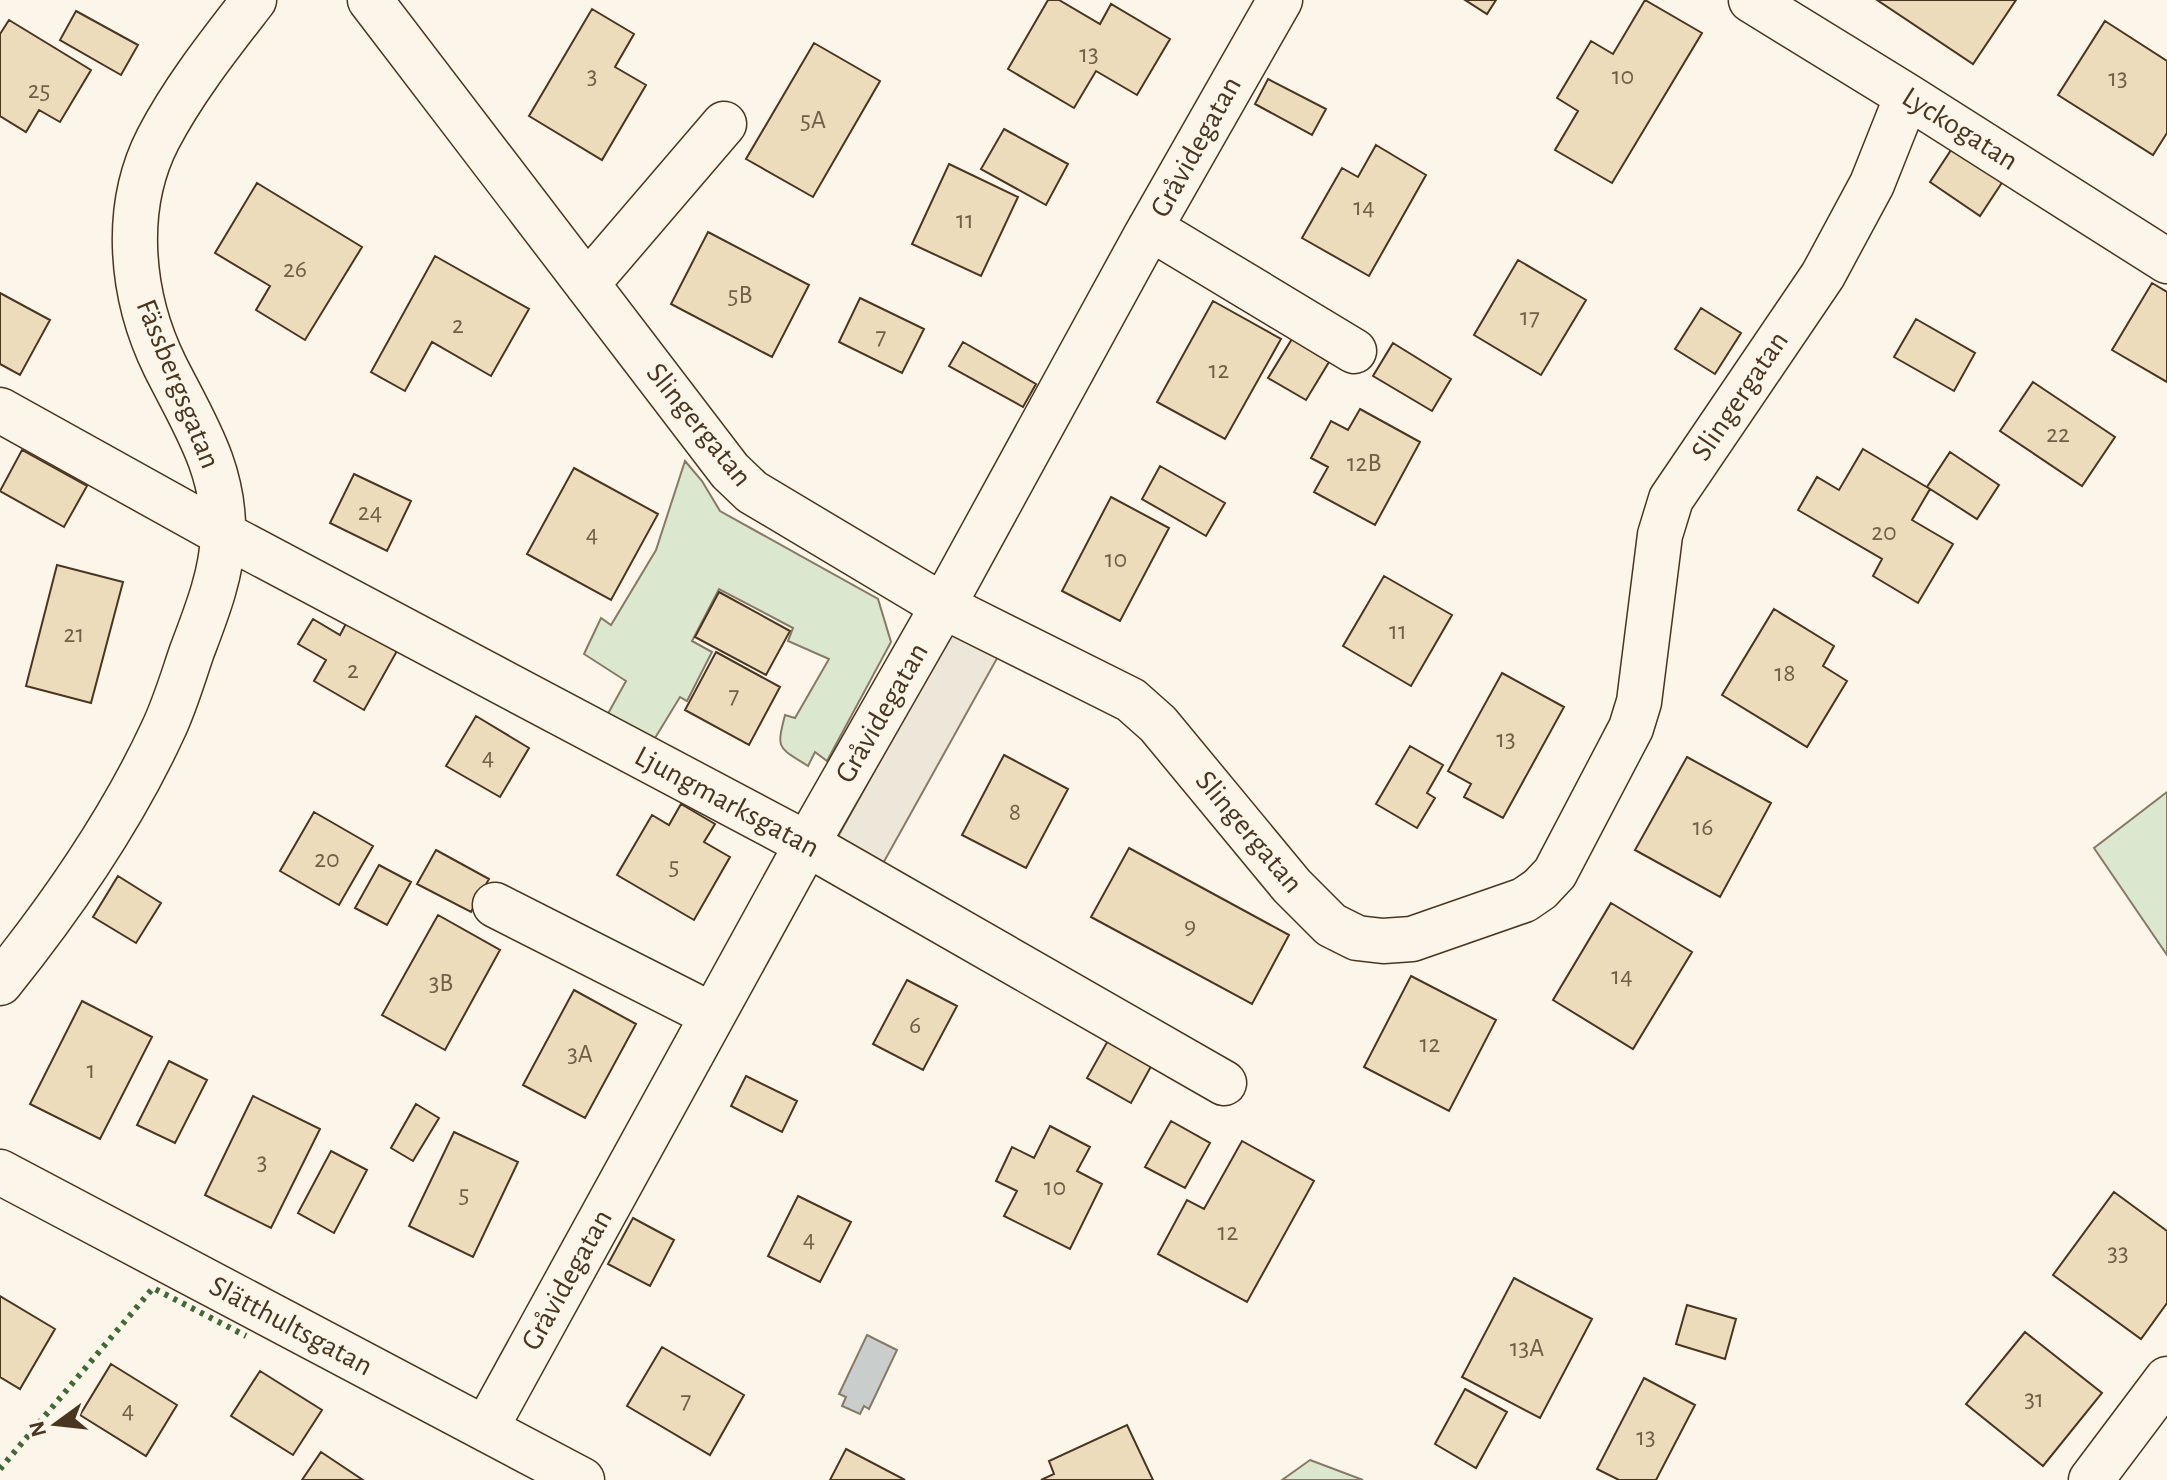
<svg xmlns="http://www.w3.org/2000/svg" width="2167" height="1480" font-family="'Alegreya Sans',sans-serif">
  <rect width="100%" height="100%" fill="#fbf6e9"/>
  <!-- green -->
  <path fill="#dce7d0" stroke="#887966" stroke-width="2" d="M 685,461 L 702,481 L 720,511 L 878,599 L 891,642 L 827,761 L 815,752 L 808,766 C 778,747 776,750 785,715 L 795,718 L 829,659 L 788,641 L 793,628 L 719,589 L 692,641 L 712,652 L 687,701 L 680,697 L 652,743 L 605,719 L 626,681 L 584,654 L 601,618 L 611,625 L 656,550 Z
    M 2167,792 L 2167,955 L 2094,848 Z
    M 1310,1460 L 1363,1480 L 1282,1480 Z"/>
  <!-- parking -->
  <path fill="#ede7d9" stroke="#887966" stroke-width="2" d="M 954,628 L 1000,653 L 881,867 L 835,842 Z"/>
  <!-- water -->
  <path fill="#c9cecd" stroke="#887966" stroke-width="2" d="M 867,1335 L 897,1350 L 869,1409 L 864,1406 L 860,1414 L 842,1406 L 846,1397 L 839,1394 Z"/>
  <!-- building -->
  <path fill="#ecdcbc" stroke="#4a3520" stroke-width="2" d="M 1048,0 L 1059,0 L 1100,24 L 1111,4 L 1170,39 L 1137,95 L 1096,71 L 1074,108 L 1008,69 Z
    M 1465,0 L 1496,0 L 1487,14 Z
    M 1645,0 L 1702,33 L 1612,183 L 1555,150 L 1578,111 L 1557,98 L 1591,41 L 1613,54 Z
    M 1877,0 L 2016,0 L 1973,64 Z
    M 592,9 L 634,34 L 615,67 L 646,85 L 602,160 L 529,116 Z
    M 76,11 L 138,45 L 121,75 L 60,40 Z
    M 9,20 L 91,70 L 60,122 L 39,110 L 26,132 L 0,116 L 0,34 Z
    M 2105,21 L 2167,61 L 2167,133 L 2153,155 L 2058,95 Z
    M 814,43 L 880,81 L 813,197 L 746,159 Z
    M 1268,79 L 1326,109 L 1312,135 L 1255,104 Z
    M 1004,129 L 1068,164 L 1046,205 L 981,169 Z
    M 1955,144 L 2005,178 L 1980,216 L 1930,182 Z
    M 1376,145 L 1426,175 L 1369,276 L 1302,238 L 1342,168 L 1358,177 Z
    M 949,164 L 1018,197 L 981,276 L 912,244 Z
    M 257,183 L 362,247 L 305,340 L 256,310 L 270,286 L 215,253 Z
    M 708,232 L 809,285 L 772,357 L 671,304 Z
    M 435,256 L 529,309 L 491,376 L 432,342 L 405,391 L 371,372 Z
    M 1518,260 L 1586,300 L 1541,375 L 1474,335 Z
    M 2152,283 L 2167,292 L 2167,382 L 2112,350 Z
    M 0,293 L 50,320 L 20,375 L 0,364 Z
    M 860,298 L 924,329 L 902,373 L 839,342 Z
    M 1213,301 L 1281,339 L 1225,439 L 1157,402 Z
    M 1701,308 L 1741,333 L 1715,374 L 1675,349 Z
    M 1916,319 L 1975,353 L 1954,391 L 1894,357 Z
    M 1292,339 L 1329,362 L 1306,400 L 1268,378 Z
    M 963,342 L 1036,384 L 1023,407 L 949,366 Z
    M 1393,343 L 1451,379 L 1432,411 L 1373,376 Z
    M 2033,382 L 2115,437 L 2082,486 L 2000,431 Z
    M 1360,409 L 1420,442 L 1375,525 L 1314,492 L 1328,467 L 1311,458 L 1331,421 L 1348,430 Z
    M 1863,449 L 1930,489 L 1912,520 L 1953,544 L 1918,603 L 1873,576 L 1882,559 L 1798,510 L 1817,477 L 1839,490 Z
    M 22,450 L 87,486 L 64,527 L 0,491 Z
    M 1950,452 L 1999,485 L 1977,519 L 1927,487 Z
    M 1160,466 L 1225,503 L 1206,536 L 1142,499 Z
    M 574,468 L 658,514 L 611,600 L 527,554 Z
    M 354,474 L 411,501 L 387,551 L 330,523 Z
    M 1111,497 L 1169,528 L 1120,621 L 1062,591 Z
    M 57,565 L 123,582 L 91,703 L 26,686 Z
    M 1384,576 L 1452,615 L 1411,686 L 1343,646 Z
    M 719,592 L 790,631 L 766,675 L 695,637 Z
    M 1774,609 L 1834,646 L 1823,666 L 1847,681 L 1807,747 L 1722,695 Z
    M 351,614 L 402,642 L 364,710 L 314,681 L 326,660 L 298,644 L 313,619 L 340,635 Z
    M 716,652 L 780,687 L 749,745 L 685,710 Z
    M 1502,673 L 1564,707 L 1503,818 L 1464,797 L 1471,784 L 1448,771 Z
    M 476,716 L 529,748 L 500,797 L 446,766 Z
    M 1410,746 L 1443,765 L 1427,793 L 1435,798 L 1417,828 L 1376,804 Z
    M 1004,755 L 1068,789 L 1026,868 L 962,835 Z
    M 1687,757 L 1771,803 L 1720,897 L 1635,850 Z
    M 681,804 L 715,824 L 704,842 L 730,857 L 694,920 L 617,875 L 652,815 L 669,825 Z
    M 314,812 L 373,846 L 339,905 L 280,871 Z
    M 1129,848 L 1289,935 L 1252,1004 L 1091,917 Z
    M 436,850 L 489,879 L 471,912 L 417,884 Z
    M 379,865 L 411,882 L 387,925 L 355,908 Z
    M 118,876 L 161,903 L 136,943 L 93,917 Z
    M 1611,903 L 1692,952 L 1633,1049 L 1553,1000 Z
    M 438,915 L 500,950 L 445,1050 L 382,1015 Z
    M 1411,976 L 1496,1020 L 1449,1111 L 1364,1067 Z
    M 907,980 L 957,1006 L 923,1070 L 873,1044 Z
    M 574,990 L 636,1024 L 585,1118 L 523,1085 Z
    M 82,1001 L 152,1037 L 100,1139 L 30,1104 Z
    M 1110,1037 L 1154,1061 L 1131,1103 L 1087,1078 Z
    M 169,1061 L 207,1080 L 175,1143 L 137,1125 Z
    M 746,1076 L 797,1101 L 782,1132 L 731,1106 Z
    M 253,1096 L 320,1129 L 271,1228 L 205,1195 Z
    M 416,1104 L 439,1118 L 413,1161 L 391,1148 Z
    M 1171,1121 L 1210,1143 L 1185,1188 L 1145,1167 Z
    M 1050,1126 L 1090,1147 L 1077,1171 L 1102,1184 L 1070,1249 L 1004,1216 L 1017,1191 L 996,1181 L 1012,1147 L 1034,1158 Z
    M 454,1132 L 518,1162 L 473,1257 L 409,1226 Z
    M 1242,1141 L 1314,1181 L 1247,1302 L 1158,1254 L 1187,1200 L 1204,1209 Z
    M 331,1151 L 367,1170 L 334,1233 L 298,1213 Z
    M 2114,1192 L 2167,1231 L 2167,1303 L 2141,1339 L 2053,1275 Z
    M 798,1196 L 851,1222 L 820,1282 L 768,1256 Z
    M 633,1218 L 674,1240 L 650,1286 L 608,1264 Z
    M 1514,1278 L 1592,1319 L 1540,1418 L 1462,1377 Z
    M 0,1296 L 55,1329 L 20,1389 L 0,1377 Z
    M 1687,1305 L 1736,1319 L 1725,1359 L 1676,1344 Z
    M 2025,1332 L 2102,1393 L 2043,1466 L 1966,1404 Z
    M 662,1347 L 744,1395 L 710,1455 L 627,1406 Z
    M 111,1364 L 177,1405 L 146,1456 L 80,1415 Z
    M 260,1371 L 322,1410 L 293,1455 L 231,1416 Z
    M 1644,1378 L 1695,1405 L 1656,1480 L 1619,1480 L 1597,1469 Z
    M 1465,1389 L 1507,1412 L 1476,1468 L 1435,1444 Z
    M 1127,1425 L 1153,1480 L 1041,1480 L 1054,1474 L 1049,1461 Z
    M 846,1449 L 905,1480 L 830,1480 Z
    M 321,1452 L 363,1480 L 302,1480 Z"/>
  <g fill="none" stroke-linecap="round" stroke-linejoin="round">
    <defs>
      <path id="minor" d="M 370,0 L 730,471 L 752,492 L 943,606 L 1131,700 L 1158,724 L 1292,886 L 1331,925 L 1357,938 L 1383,941 L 1412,939 L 1524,900 L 1540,889 L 1555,873 L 1631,728 L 1639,702 L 1660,535 L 1671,499 L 1823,275 L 1872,184 L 1907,96
        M 1751,0 L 1907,96 L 2167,261
        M 1150,228 L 1354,351
        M 587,284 L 724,124
        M 0,410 L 223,534 L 807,844 L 1224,1083
        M 495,905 L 712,1015
        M 0,983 C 62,906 121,821 163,730 C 175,705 183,677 192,651 C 206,614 222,574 223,535 C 225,469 193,422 165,366 C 131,297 122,209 158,139 C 184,89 220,44 254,0
        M 0,1172 L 582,1480
        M 486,1428 L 807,844 L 943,606 L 1145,237 L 1280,0
        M 2091,1480 L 2167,1379"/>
    </defs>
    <!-- minor casing -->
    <use href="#minor" stroke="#4a3520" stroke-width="47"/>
    <!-- minor -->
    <use href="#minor" stroke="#fbf6e9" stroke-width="44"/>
    <!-- hedge -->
    <path stroke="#436837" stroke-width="6" stroke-dasharray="4 6" stroke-linecap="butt" d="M 0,1469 L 153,1288 L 246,1336"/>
  </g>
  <g text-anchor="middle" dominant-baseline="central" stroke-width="6" stroke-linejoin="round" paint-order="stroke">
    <!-- number labels -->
    <g font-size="26" fill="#725f47">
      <text x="1089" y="54">13</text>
      <text x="592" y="76">3</text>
      <text x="1623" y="76">10</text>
      <text x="2118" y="78">13</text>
      <text x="39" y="90">25</text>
      <text x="813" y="120">5A</text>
      <text x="1364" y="207">14</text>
      <text x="965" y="220">11</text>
      <text x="295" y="269">26</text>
      <text x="740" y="295">5B</text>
      <text x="1530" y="317">17</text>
      <text x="458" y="325">2</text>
      <text x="881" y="336">7</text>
      <text x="1219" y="370">12</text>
      <text x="2058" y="434">22</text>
      <text x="1364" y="463">12B</text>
      <text x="370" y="512">24</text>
      <text x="1884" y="532">20</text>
      <text x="592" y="534">4</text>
      <text x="1116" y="559">10</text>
      <text x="1398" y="631">11</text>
      <text x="74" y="634">21</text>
      <text x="353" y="670">2</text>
      <text x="1785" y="673">18</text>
      <text x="734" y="695">7</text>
      <text x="1506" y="739">13</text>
      <text x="488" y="757">4</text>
      <text x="1015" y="812">8</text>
      <text x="1703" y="827">16</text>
      <text x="327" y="859">20</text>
      <text x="674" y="866">5</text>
      <text x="1190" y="926">9</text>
      <text x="1622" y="976">14</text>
      <text x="441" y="983">3B</text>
      <text x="915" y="1025">6</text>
      <text x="1430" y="1044">12</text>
      <text x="580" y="1054">3A</text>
      <text x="91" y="1070">1</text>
      <text x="262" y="1162">3</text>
      <text x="1055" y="1187">10</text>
      <text x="464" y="1194">5</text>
      <text x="1228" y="1232">12</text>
      <text x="809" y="1239">4</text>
      <text x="2118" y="1253">33</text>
      <text x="1527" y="1348">13A</text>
      <text x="2034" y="1399">31</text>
      <text x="686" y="1400">7</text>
      <text x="128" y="1410">4</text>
      <text x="1646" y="1437">13</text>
    </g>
    <!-- street labels -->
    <g font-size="30" fill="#4a3520" stroke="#fbf6e9">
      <text transform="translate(1960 129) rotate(32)">Lyckogatan</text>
      <text transform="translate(1196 147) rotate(-61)">Gråvidegatan</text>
      <text transform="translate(178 384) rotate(68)">Fässbergsgatan</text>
      <text transform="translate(1740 396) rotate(-56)">Slingergatan</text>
      <text transform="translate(699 425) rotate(51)">Slingergatan</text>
      <text transform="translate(882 713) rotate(-60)">Gråvidegatan</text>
      <text transform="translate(727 802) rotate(28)">Ljungmarksgatan</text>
      <text transform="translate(1249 832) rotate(50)">Slingergatan</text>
      <text transform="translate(567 1280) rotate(-61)">Gråvidegatan</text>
      <text transform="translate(291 1326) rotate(28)">Slätthultsgatan</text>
    </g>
  </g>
  <!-- north arrow -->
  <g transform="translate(56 1424) rotate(255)" stroke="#fbf6e9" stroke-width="6" paint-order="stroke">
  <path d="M0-6L14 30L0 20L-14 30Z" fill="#4a3520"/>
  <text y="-12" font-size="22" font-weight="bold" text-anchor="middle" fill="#4a3520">N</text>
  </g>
</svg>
